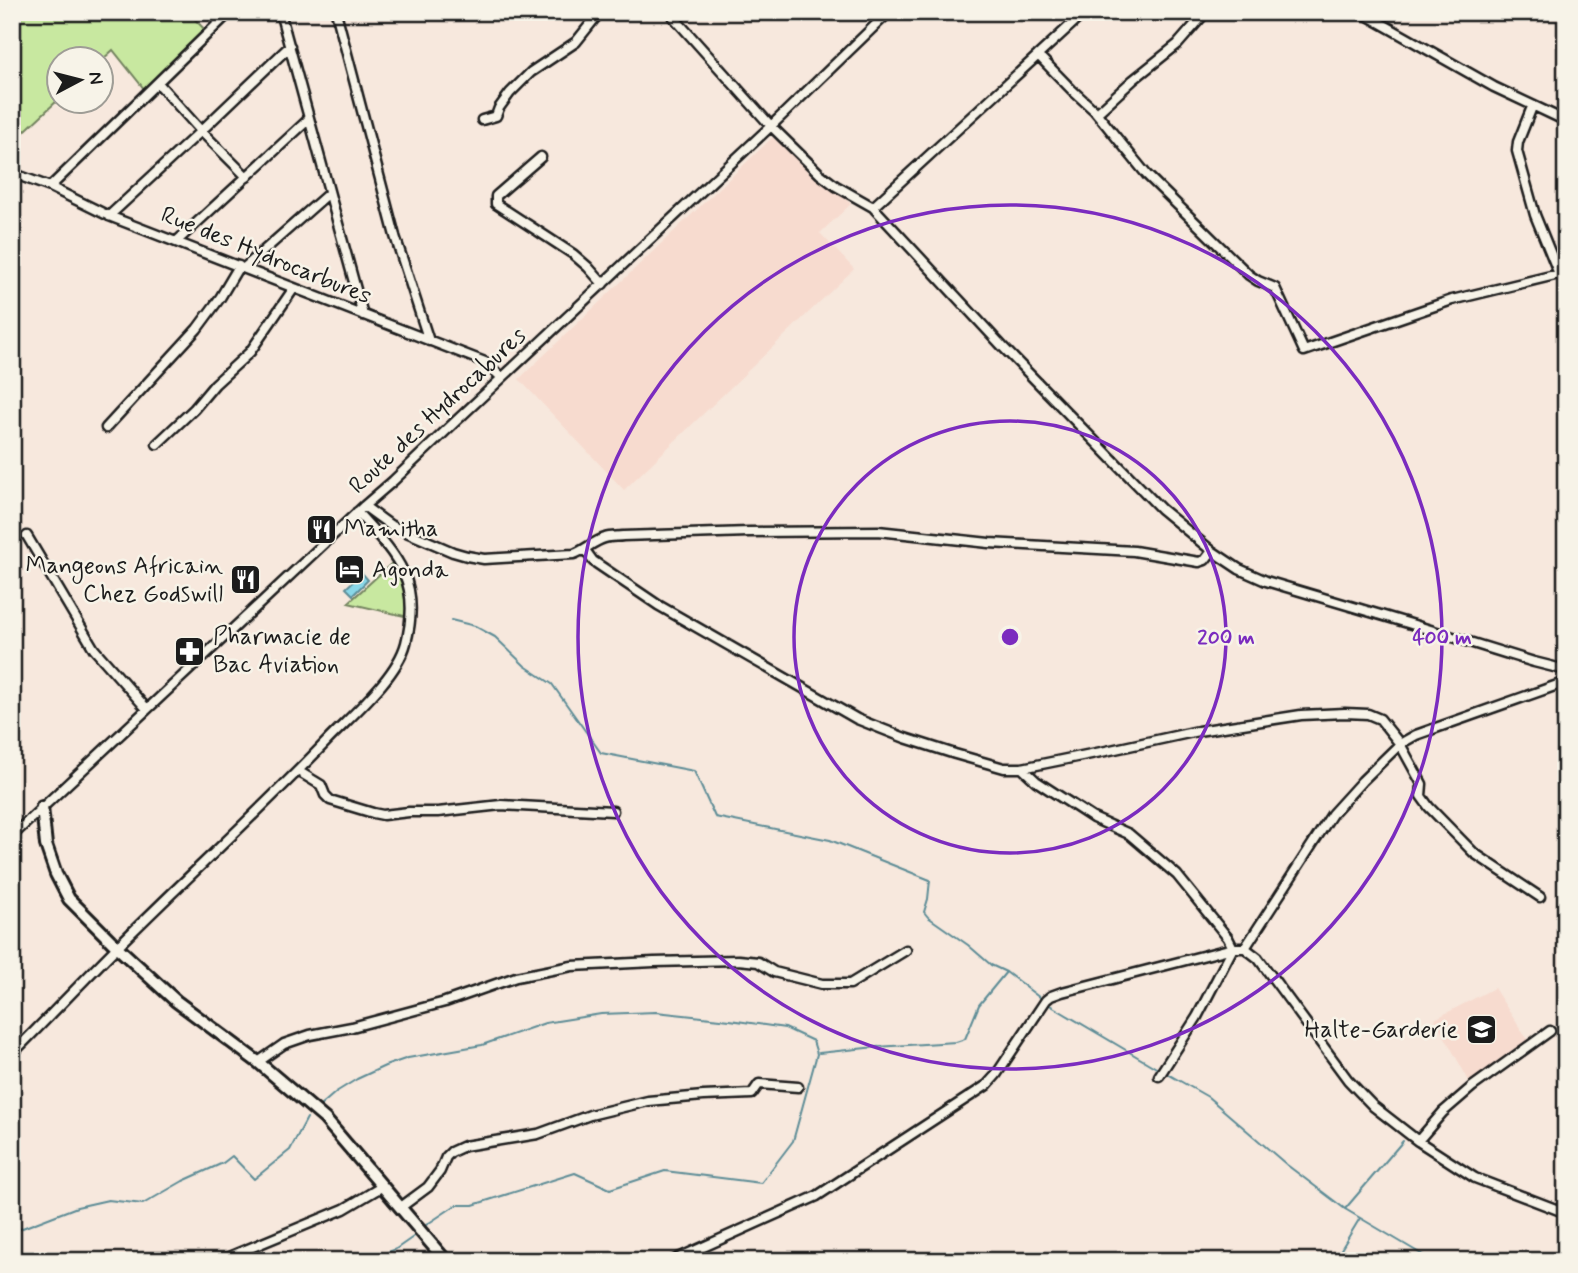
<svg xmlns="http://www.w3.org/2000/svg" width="1578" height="1273" font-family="Mynerve,sans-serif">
  <rect width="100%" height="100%" fill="#f7e8dd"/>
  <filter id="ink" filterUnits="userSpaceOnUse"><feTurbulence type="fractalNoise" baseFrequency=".0143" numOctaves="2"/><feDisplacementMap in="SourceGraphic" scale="14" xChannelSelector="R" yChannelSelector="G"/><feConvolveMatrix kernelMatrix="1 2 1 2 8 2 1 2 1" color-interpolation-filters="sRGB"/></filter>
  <g filter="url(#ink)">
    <!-- built -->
    <path fill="#f7dbcf" d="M 773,137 L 851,204 L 820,233 L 854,269 L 624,490 L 519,379 Z
      M 1494,988 L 1529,1042 L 1470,1083 L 1435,1019 Z"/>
    <!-- green -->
    <path fill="#c8e8a0" stroke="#72825e" stroke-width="2" d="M 12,12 L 188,12 L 207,32 L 145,90 L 113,50 L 102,60 L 60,60 L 59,99 L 12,143 Z
      M 392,563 L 407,589 L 409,612 L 404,616 L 348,603 Z"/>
    <!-- water -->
    <path fill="#89d7e8" stroke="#5d8c96" stroke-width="2" d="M 362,573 L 368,580 L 353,595 L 346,588 Z"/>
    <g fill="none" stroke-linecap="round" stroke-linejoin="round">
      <!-- stream -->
      <path stroke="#5d8c96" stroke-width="2" d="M 451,620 L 475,626 L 495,637 L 525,666 L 552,684 L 601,753 L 694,771 L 715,817 L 830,840 L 930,880 L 928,899 L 924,912 L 928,917 L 968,945 L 991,965 L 1006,972
        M 1048,1004 L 1158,1069
        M 819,1053 L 876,1047 L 956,1042 L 965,1039 L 979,1005 L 1006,972 L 1044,1001
        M 1166,1073 L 1208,1097 L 1287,1165 L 1345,1209 L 1433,1261
        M 320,1106 L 336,1092 L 357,1079 L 385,1066 L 408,1058 L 482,1045 L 545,1023 L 601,1014 L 656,1012 L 730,1020 L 785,1028 L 813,1041 L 817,1054 L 793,1141 L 761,1183 L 665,1171 L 610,1189 L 575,1173 L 473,1205 L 456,1205 L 426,1225
        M 1345,1209 L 1403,1141
        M 12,1232 L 77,1207 L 108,1200 L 143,1204 L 183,1181 L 223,1163 L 232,1156 L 254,1179 L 290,1150 L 307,1118
        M 345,1261 L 358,1255 L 364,1261
        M 368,1261 L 396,1249 L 416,1235
        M 1334,1261 L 1360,1218"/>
      <defs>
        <path id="minor" d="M 280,12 L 363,315
          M 336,12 L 395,236 L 429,341
          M 669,12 L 771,126 L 820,174 L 836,186 L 873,207 L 1003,347 L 1161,509 L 1212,551 L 1239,569 L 1266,581 L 1411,624 L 1534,662 L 1566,670
          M 1361,12 L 1494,87 L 1566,121
          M 1038,55 L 1072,90 L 1094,110 L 1147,175 L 1249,275 L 1258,281 L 1275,288 L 1304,351 L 1452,300 L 1559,274 L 1535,215 L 1517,151 L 1518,142 L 1532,107
          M 158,83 L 201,131 L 247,177
          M 1097,113 L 1133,80 L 1178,44 L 1206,12
          M 482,120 L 496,116 L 499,108 L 510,93 L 531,72 L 576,42 L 600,12
          M 541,157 L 496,196 L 496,204 L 573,254 L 588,267 L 603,284
          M 12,173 L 50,187 L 109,216 L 485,362 L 502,378
          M 50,187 L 230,12
          M 873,207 L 1085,12
          M 109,216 L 201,131 L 290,46
          M 177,241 L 309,119
          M 244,268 L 329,193
          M 106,428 L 197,329 L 220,298 L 239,266
          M 157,444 L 194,409 L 215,384 L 250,352 L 294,288
          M 364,506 L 390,525 L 453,552 L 467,556 L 484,559 L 574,554 C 585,550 594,541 605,538 C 611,536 617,537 623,536 L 749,532 L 878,531 L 989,543 L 1134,551 L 1199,562 L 1205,560 L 1212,551
          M 27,536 L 94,649 L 147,709
          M 585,550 L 593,561 L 658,605 L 857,719 L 905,738 L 955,754 L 1004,768 L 1022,768 L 1106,751 L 1198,731 L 1301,715 L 1345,713 L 1368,714 L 1380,719 L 1400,744 L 1422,784 L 1421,796 L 1429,807 L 1474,853 L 1540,897
          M 1022,768 L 1036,781 L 1093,818 L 1129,834 L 1177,875 L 1228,938 L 1233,948 L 1197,1017 L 1159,1076
          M 298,771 L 321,785 L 325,795 L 330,800 L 373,813 L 383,815 L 409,812 L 438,812 L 501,805 L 613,811
          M 12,836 L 364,506 L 393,481 L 456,421 L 771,126 L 889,12
          M 1245,948 L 1332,814 L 1362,781 L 1400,744 L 1416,735 L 1566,682
          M 12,1054 C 47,1019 81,983 116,948 C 186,878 259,812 327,741 C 352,715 397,677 406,643 C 422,580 397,556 357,512
          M 258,1062 L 284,1044 L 310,1035 L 352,1027 L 445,1002 L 516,977 L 572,966 L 654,962 L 738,960 L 758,962 L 774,972 L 822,984 L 850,984 L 906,950
          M 1418,1141 L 1443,1112 L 1472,1087 L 1550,1031
          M 401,1207 L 428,1187 L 440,1171 L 446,1157 L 451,1152 L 464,1146 L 538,1134 L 590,1115 L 648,1101 L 703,1096 L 752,1094 L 759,1084 L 798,1087
          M 219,1261 L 344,1209 L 383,1186
          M 672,1261 L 817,1196 L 987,1085 L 996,1075 L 1046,1000 L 1051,996 L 1062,992 L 1233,948 L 1245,948 L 1258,958 L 1348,1080 L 1373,1106 L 1418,1141 L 1475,1178 L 1566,1213"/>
        <path id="tertiary" d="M 42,807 L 46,845 L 56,874 L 69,899 L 117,947 L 176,1001 L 258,1062 L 325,1119 L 446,1261"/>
      </defs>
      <!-- minor casing -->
      <use href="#minor" stroke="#1c1c1c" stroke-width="13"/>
      <!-- tertiary casing -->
      <use href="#tertiary" stroke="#1c1c1c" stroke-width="16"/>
      <!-- minor -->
      <use href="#minor" stroke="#f7f3e8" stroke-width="8"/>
      <!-- tertiary -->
      <use href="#tertiary" stroke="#f7f3e8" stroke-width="10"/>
    </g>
  </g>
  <!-- distance rings -->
  <g fill="none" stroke="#7b2cbf" stroke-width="3.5">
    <circle cx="1010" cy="637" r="216"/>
    <circle cx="1010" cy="637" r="432"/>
  </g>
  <!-- icons -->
  <defs>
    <symbol id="restaurant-square" viewBox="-11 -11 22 22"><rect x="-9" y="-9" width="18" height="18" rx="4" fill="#1c1c1c" stroke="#f7f3e8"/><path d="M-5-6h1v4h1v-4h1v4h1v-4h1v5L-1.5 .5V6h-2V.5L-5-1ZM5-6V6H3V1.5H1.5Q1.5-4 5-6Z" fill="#fff"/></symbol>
    <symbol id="hotel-square" viewBox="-11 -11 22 22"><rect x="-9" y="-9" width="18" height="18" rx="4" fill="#1c1c1c" stroke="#f7f3e8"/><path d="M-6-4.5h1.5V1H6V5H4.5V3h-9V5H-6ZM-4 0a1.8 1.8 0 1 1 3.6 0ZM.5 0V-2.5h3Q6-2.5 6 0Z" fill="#fff"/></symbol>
    <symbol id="pharmacy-square" viewBox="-11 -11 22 22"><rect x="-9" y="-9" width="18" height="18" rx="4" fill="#1c1c1c" stroke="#f7f3e8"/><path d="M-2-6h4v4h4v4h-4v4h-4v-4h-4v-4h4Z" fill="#fff"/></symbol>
    <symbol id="school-square" viewBox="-11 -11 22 22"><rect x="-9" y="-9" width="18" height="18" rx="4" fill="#1c1c1c" stroke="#f7f3e8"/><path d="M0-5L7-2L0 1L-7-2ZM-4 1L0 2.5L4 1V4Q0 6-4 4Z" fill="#fff"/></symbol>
  </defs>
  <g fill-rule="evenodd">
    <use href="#restaurant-square" x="304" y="512" width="35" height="35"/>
    <use href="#hotel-square" x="332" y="552" width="35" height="35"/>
    <use href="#restaurant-square" x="228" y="562" width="35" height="35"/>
    <use href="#pharmacy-square" x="172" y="634" width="35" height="35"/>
    <use href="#school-square" x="1464" y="1012" width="35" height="35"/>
  </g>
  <g text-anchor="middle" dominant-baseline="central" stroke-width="5" stroke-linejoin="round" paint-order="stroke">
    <!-- street labels -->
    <g font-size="24" fill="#1c1c1c" stroke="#f7f3e8">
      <text transform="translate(266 256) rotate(22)">Rue des Hydrocarbures</text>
      <text transform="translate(438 411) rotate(-43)">Route des Hydrocabures</text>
    </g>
    <!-- poi labels -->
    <g font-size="24" fill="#1c1c1c" stroke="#f7f3e8" text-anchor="start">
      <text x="344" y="529">Mamitha</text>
      <text x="223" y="566" text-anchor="end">Mangeons Africain<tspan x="223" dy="28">Chez Godswill</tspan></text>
      <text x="372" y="570">Agonda</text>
      <text x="213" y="637">Pharmacie de<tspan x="213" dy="28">Bac Aviation</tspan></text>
      <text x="1458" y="1030" text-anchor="end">Halte-Garderie</text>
    </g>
  </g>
  <circle cx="1010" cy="637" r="10" fill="#7b2cbf" stroke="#f7f3e8" stroke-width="3.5"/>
  <g font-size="21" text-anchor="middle" font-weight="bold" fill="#7b2cbf" stroke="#f7f3e8" stroke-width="5" stroke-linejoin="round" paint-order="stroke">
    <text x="1226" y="644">200 m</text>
    <text x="1442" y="644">400 m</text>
  </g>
  <!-- margin -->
  <rect width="1578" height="1273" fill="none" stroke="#f7f3e8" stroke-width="42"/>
  <rect x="21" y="21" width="1536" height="1231" fill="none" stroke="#1c1c1c" stroke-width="2.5" filter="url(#ink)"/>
  <!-- north arrow -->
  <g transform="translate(80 80) rotate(83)"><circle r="33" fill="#f7f3e8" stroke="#9f9d96" stroke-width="2"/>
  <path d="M0-5L12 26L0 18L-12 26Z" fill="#1c1c1c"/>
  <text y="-10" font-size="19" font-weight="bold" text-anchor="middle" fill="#1c1c1c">N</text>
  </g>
</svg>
